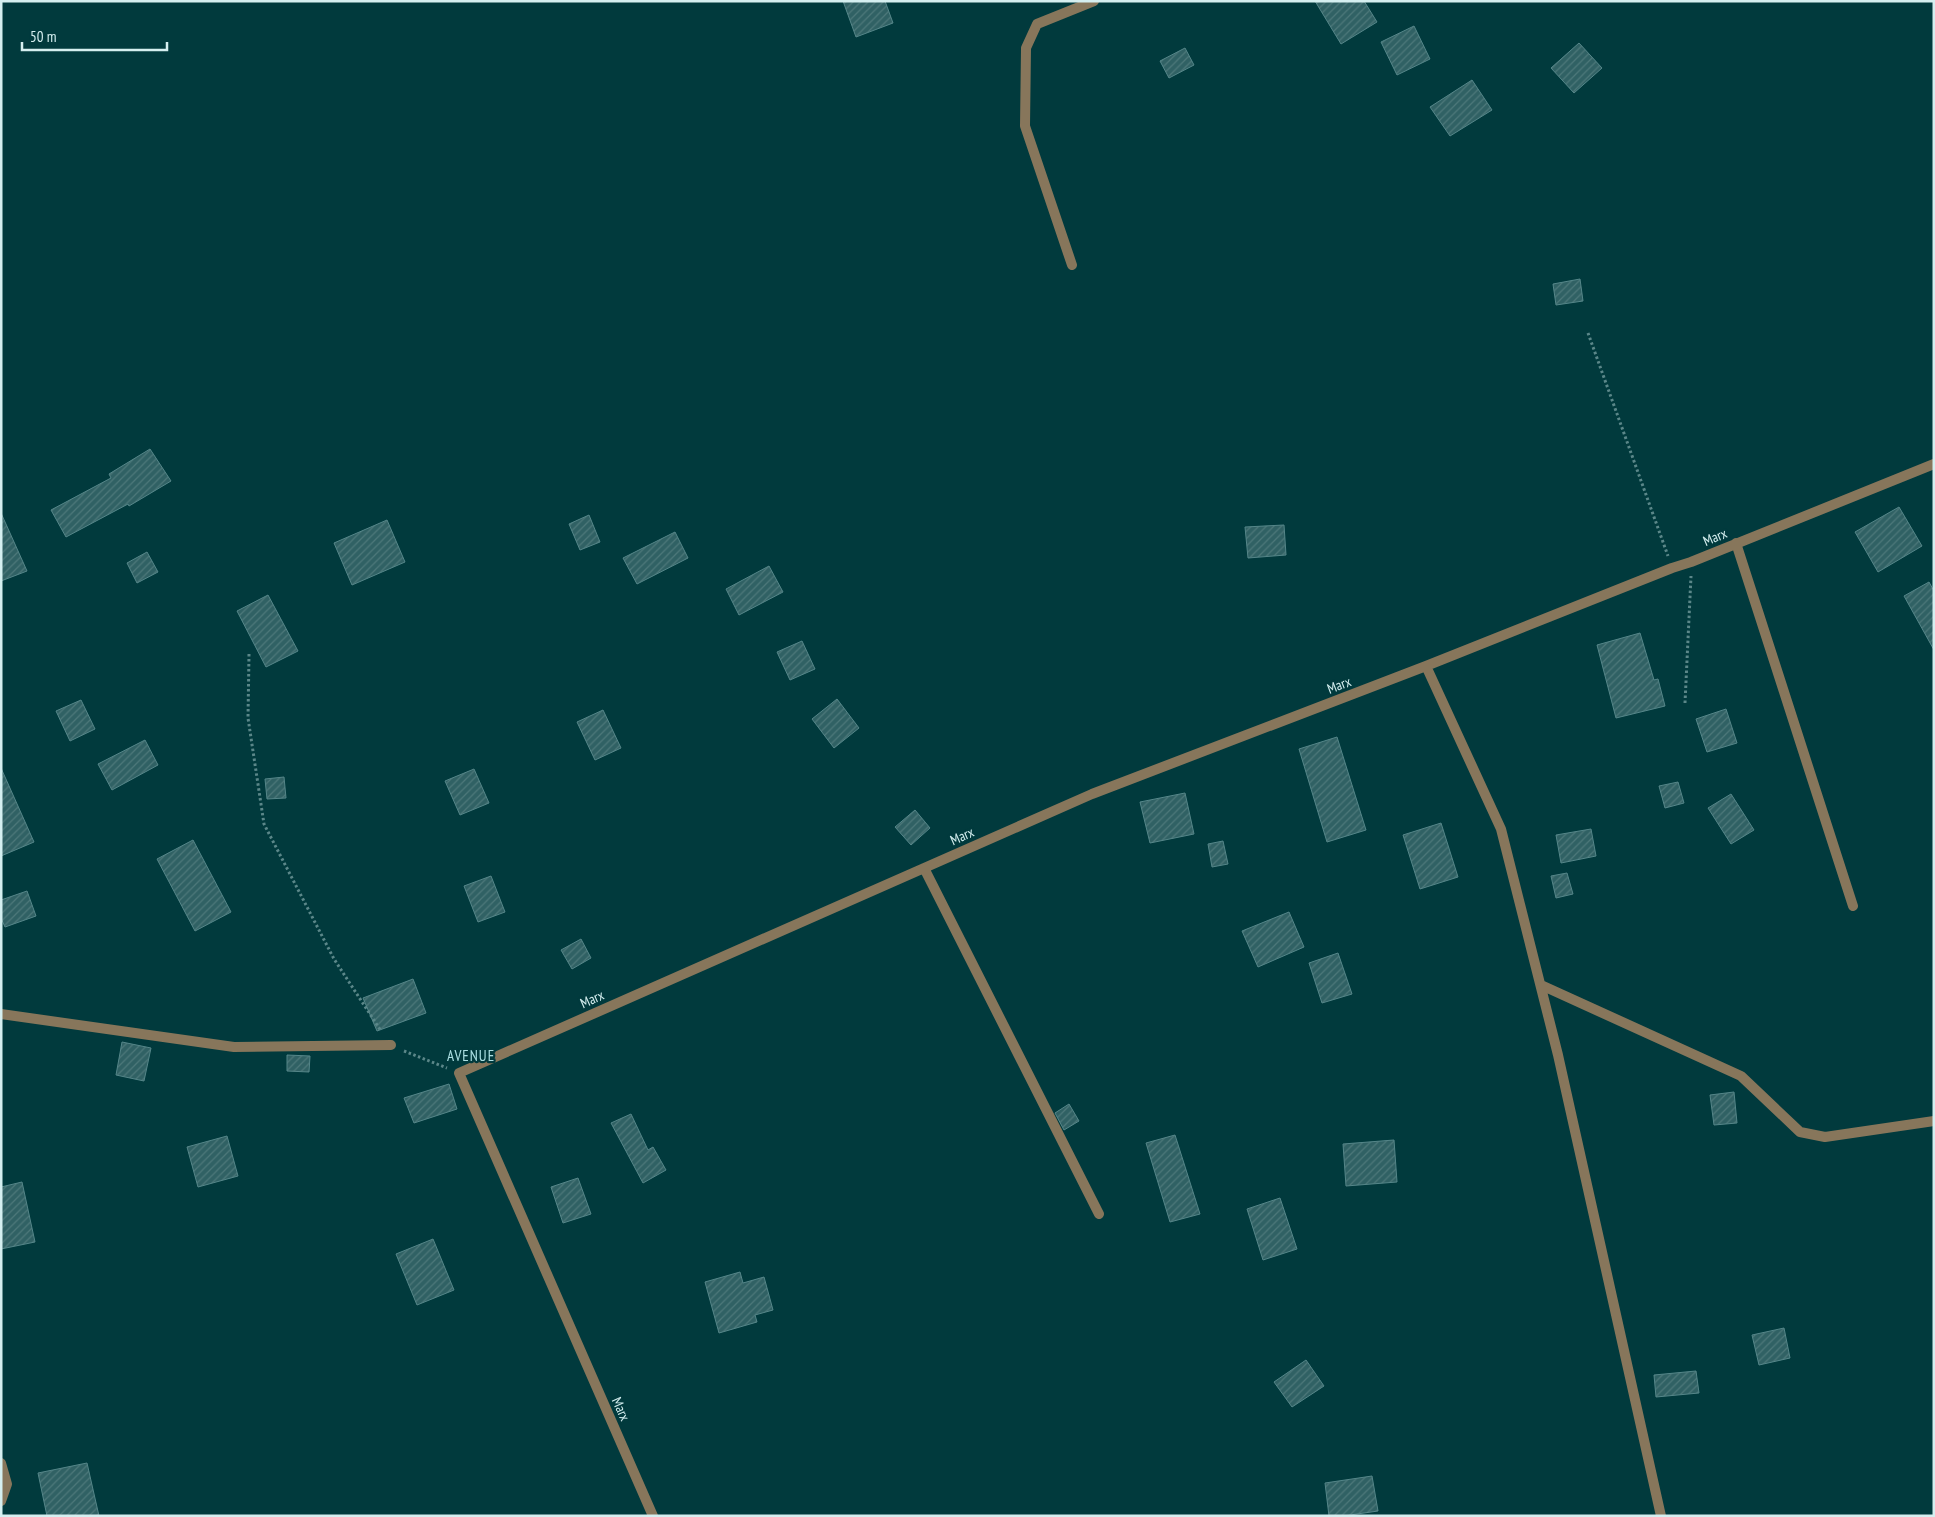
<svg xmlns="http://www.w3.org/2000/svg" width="1935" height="1517" font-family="'PT Sans Narrow',sans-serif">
  <defs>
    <pattern id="building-hatch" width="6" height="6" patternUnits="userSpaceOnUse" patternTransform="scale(1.25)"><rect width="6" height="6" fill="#306164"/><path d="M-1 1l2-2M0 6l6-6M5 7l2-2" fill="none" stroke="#4d787a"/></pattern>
  </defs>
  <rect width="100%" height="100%" fill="#013a3d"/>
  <!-- building -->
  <path fill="url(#building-hatch)" stroke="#558689" d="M 843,1 L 885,1 L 893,23 L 856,37 Z
    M 1315,1 L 1364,1 L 1377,22 L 1341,44 Z
    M 1414,26 L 1430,59 L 1397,75 L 1381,42 Z
    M 1579,43 L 1602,68 L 1574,93 L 1551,68 Z
    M 1185,48 L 1194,65 L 1169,78 L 1160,61 Z
    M 1472,80 L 1492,110 L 1450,136 L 1430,107 Z
    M 1580,279 L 1583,301 L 1556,305 L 1553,284 Z
    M 150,449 L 171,481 L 129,506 L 128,504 L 66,537 L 51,510 L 111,478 L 109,474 Z
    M 1899,507 L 1922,546 L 1878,572 L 1855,532 Z
    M 1,513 L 27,571 L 1,581 Z
    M 589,515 L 600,542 L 580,550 L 569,524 Z
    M 387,520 L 405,562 L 352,585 L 334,543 Z
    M 1284,525 L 1286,555 L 1248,558 L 1245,527 Z
    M 675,532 L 688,558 L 637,584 L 623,558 Z
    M 147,552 L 158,572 L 137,583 L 127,563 Z
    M 769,566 L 783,592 L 739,615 L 726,589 Z
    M 1929,582 L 1934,591 L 1934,650 L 1904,596 Z
    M 268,595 L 298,651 L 266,667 L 237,611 Z
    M 1640,633 L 1654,680 L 1658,679 L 1665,706 L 1616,718 L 1597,645 Z
    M 802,641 L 815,669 L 790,680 L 777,652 Z
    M 837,699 L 859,728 L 834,748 L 812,719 Z
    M 81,700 L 95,729 L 70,741 L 56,711 Z
    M 1726,709 L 1737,743 L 1707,752 L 1696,719 Z
    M 603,710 L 621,748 L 595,760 L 577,722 Z
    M 1337,737 L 1366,830 L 1327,842 L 1299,749 Z
    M 145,740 L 158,765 L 112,790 L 98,764 Z
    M 1,768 L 34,842 L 1,856 Z
    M 474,769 L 489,803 L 460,815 L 445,781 Z
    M 284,777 L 286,798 L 267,799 L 265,779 Z
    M 1678,782 L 1684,803 L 1665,808 L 1659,786 Z
    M 1185,793 L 1194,834 L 1150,843 L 1140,802 Z
    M 1731,794 L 1754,830 L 1731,844 L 1708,808 Z
    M 915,810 L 930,828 L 911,845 L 895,827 Z
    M 1441,823 L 1458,877 L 1420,889 L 1403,835 Z
    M 1591,829 L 1596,856 L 1561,863 L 1556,835 Z
    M 193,840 L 231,912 L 195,931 L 157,859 Z
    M 1223,841 L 1228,864 L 1212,867 L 1208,844 Z
    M 1567,873 L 1573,894 L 1556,898 L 1551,876 Z
    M 491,876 L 505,912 L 478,922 L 464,886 Z
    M 27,891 L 36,916 L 5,927 L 1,918 L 1,900 Z
    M 1289,912 L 1304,947 L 1258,967 L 1242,931 Z
    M 581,939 L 591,958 L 572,969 L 561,950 Z
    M 1338,953 L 1352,994 L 1322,1003 L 1309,963 Z
    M 413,979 L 426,1013 L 377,1031 L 363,998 Z
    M 122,1042 L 151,1048 L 144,1081 L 116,1075 Z
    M 287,1055 L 310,1056 L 309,1072 L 287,1071 Z
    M 449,1084 L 457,1109 L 414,1123 L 404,1098 Z
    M 1734,1092 L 1737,1123 L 1714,1125 L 1710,1095 Z
    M 1069,1104 L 1079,1121 L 1064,1130 L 1055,1113 Z
    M 631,1114 L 648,1150 L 653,1147 L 666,1170 L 643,1183 L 611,1123 Z
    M 1175,1135 L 1200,1214 L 1170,1222 L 1146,1143 Z
    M 227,1136 L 238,1176 L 198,1187 L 187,1147 Z
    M 1394,1140 L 1397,1182 L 1346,1186 L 1343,1144 Z
    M 578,1178 L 591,1214 L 563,1223 L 551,1187 Z
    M 22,1182 L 35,1242 L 1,1249 L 1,1187 Z
    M 1280,1198 L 1297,1249 L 1263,1260 L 1247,1209 Z
    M 433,1239 L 454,1290 L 417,1305 L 396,1254 Z
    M 740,1272 L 743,1283 L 764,1277 L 773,1310 L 755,1315 L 757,1322 L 719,1333 L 705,1282 Z
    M 1784,1328 L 1790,1358 L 1759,1365 L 1752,1335 Z
    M 1306,1360 L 1324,1386 L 1292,1407 L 1274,1382 Z
    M 1696,1371 L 1699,1393 L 1656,1397 L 1654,1375 Z
    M 87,1463 L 99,1516 L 47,1516 L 38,1473 Z
    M 1372,1476 L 1378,1511 L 1343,1516 L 1329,1516 L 1325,1483 Z"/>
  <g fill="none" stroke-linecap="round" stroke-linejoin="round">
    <!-- path -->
    <path stroke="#5b8789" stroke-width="3" stroke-dasharray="2.5 2.5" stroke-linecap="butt" d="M 1588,333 L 1668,556
      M 249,654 L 248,718 L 264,824 L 334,959 L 381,1031
      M 1685,703 L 1691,576
      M 404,1051 L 447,1068"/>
    <!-- street -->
    <path stroke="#87765b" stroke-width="10" d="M 1072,265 L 1025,126 L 1026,48 L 1037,24 L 1094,1
      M 1736,543 L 1853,906
      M 1426,666 L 1501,829 L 1558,1055 L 1661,1516
      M 924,868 L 1099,1214
      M 1541,985 L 1741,1076 L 1800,1132 L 1825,1137 L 1934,1121
      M 1,1014 L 234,1047 L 391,1045
      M 1,1463 L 7,1484 L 1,1501
      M 653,1516 L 459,1073 L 1092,794 L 1426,666 L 1672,568 L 1691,562 L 1934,464"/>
  </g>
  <g text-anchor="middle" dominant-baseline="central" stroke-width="4.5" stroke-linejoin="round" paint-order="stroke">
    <!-- street labels -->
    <g font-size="14" fill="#d5eff0" stroke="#013a3d">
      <text transform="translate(1715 537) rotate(-23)">Marx</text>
      <text transform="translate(1339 685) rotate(-21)">Marx</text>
      <text transform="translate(962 836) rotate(-24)">Marx</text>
      <text transform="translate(592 999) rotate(-24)">Marx</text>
      <text transform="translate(621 1409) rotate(66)">Marx</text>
    </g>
    <!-- neighbourhood labels -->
    <g font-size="15" letter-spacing="1" fill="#ace0e3" stroke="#013a3d">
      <text x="471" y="1055">AVENUE</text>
    </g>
  </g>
  <!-- border -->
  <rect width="1935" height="1517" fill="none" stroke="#d5eff0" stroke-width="5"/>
  <!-- scale -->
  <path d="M22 42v8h145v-8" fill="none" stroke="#d5eff0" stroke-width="2.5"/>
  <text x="30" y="42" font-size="15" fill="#d5eff0" stroke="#013a3d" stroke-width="4" paint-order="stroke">50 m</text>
</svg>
